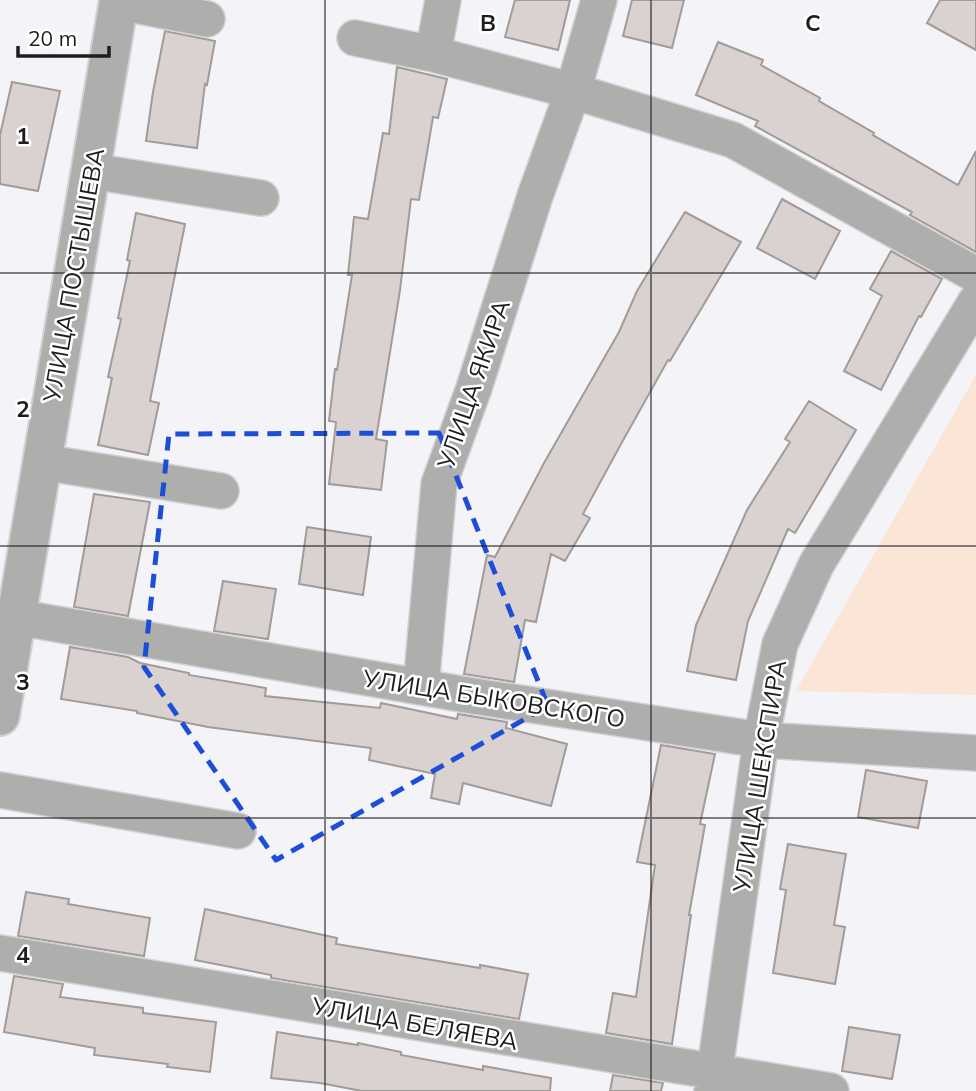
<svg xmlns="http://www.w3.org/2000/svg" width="976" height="1091" font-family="Mulish,sans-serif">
  <rect width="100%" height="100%" fill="#f4f3f8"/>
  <!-- education -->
  <path fill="#fae5d7" d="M 976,375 L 976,695 L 796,691 Z"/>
  <!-- building -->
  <path fill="#d9d2d1" stroke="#a19b99" stroke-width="2" d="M 515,0 L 570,0 L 558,50 L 505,37 Z
    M 632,0 L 684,0 L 672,48 L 623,36 Z
    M 940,0 L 976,0 L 976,50 L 927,23 Z
    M 165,31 L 215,41 L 207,85 L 205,84 L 197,148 L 146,141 L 153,92 Z
    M 718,42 L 763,60 L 761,65 L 820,98 L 819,101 L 874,133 L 873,135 L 958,185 L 976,151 L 976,252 L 910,215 L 912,212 L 755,126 L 758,121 L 696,95 Z
    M 397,67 L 447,79 L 438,118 L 433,117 L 419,200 L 411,199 L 400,290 L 376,439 L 387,441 L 381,490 L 329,484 L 336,422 L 329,421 L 335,369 L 337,370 L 352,275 L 348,275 L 354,217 L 368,219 L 383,133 L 389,134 Z
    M 12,82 L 60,91 L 38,191 L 0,184 L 0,135 Z
    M 782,199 L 840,231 L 815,279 L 757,248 Z
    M 685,212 L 741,242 L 670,361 L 668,360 L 621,444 L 583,514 L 590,518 L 565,561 L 551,554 L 536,622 L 525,620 L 514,682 L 464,674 L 487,555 L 495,557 L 544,463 L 619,332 L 637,291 Z
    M 136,213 L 185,224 L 150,401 L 159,403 L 148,455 L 98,445 L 112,378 L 108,377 L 121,319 L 118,318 L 130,261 L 127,260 Z
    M 891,251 L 942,279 L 921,317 L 919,316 L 881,390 L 844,371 L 882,296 L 870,289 Z
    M 809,401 L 856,430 L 795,533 L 788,529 L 748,621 L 736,680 L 687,671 L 696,625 L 747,510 L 790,442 L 785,439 Z
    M 94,494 L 150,502 L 128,616 L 74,607 Z
    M 307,527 L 371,537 L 363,595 L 299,584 Z
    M 223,581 L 276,589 L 268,639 L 214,631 Z
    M 70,647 L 128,657 L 140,663 L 189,673 L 189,675 L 266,688 L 265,696 L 380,708 L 381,703 L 457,719 L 458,714 L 507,722 L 506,728 L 567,744 L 551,806 L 463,783 L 459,804 L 431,798 L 435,774 L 369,760 L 371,748 L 208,727 L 137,713 L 137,711 L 61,699 Z
    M 661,745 L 715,754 L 700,824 L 705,825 L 689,915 L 691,915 L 672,1044 L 606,1033 L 613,993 L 636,997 L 655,865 L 637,862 Z
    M 866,770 L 927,781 L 918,828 L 858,817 Z
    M 788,844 L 846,854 L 834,925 L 845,927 L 835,984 L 773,973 L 786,890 L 780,889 Z
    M 26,892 L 69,899 L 68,904 L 150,918 L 144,956 L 18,936 Z
    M 205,909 L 337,938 L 336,944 L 480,968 L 480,965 L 528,974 L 519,1019 L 271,978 L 271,975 L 195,960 Z
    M 14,976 L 63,984 L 60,997 L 143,1008 L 143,1013 L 216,1022 L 210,1072 L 167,1067 L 168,1064 L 94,1055 L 95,1048 L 4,1032 Z
    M 849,1027 L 900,1035 L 892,1079 L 842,1071 Z
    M 277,1032 L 358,1045 L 358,1043 L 401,1052 L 401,1055 L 483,1070 L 483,1066 L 551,1078 L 550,1091 L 362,1091 L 320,1083 L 271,1078 Z
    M 613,1075 L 663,1083 L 661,1091 L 610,1091 Z"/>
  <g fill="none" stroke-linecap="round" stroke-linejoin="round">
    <defs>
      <path id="minor" d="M 443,0 L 433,54 L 573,91 L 733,140 L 976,275
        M 119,2 L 207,19
        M 355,38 L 433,54
        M 91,171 L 261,198
        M 42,462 L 221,491
        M 16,617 L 467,695 L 761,740 L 976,753
        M 421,687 L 439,484 L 474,388 L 535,196 L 573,91 L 599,0
        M 0,790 L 238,831
        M 0,953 L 831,1091
        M 712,1091 L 761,740 L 780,644 L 816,565 L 976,301"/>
      <path id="tertiary" d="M 0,716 L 119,0"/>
    </defs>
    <!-- minor casing -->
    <use href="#minor" stroke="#d2d1d5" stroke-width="38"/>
    <!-- tertiary casing -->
    <use href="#tertiary" stroke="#d2d1d5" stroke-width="42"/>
    <!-- minor -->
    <use href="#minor" stroke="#aeafad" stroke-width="35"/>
    <!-- tertiary -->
    <use href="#tertiary" stroke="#aeafad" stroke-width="38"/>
  </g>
  <!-- marked area -->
  <path fill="none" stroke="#1d4ed8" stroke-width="5" stroke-dasharray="14 9" stroke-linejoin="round" d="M 439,433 L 548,706 L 276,860 L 144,667 L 169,434 Z"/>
  <!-- grid -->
  <path fill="none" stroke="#1d1c1e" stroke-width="2" stroke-opacity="0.55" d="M 325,0 L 325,1091M 651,0 L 651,1091M 0,273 L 976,273M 0,546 L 976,546M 0,818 L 976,818"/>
  <g text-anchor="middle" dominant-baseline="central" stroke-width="5" stroke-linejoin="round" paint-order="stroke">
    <!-- street labels -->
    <g font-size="24" fill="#1d1c1e" stroke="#fff">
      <text transform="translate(73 275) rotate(-80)">УЛИЦА ПОСТЫШЕВА</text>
      <text transform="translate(473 384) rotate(-71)">УЛИЦА ЯКИРА</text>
      <text transform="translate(494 698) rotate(9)">УЛИЦА БЫКОВСКОГО</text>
      <text transform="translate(759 776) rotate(-81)">УЛИЦА ШЕКСПИРА</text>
      <text transform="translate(415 1023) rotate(10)">УЛИЦА БЕЛЯЕВА</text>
    </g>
  </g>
  <g font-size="23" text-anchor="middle" font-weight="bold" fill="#1d1c1e" stroke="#fff" stroke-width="5" stroke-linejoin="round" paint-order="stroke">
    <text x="488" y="31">B</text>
    <text x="813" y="31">C</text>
    <text x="23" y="144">1</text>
    <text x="23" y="417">2</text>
    <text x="23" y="690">3</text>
    <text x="23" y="963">4</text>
  </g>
  <!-- scale -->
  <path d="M18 46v10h91v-10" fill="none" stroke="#1d1c1e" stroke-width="3.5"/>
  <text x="28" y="46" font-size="21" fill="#1d1c1e" stroke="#ffffff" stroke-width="5" paint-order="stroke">20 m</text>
</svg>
